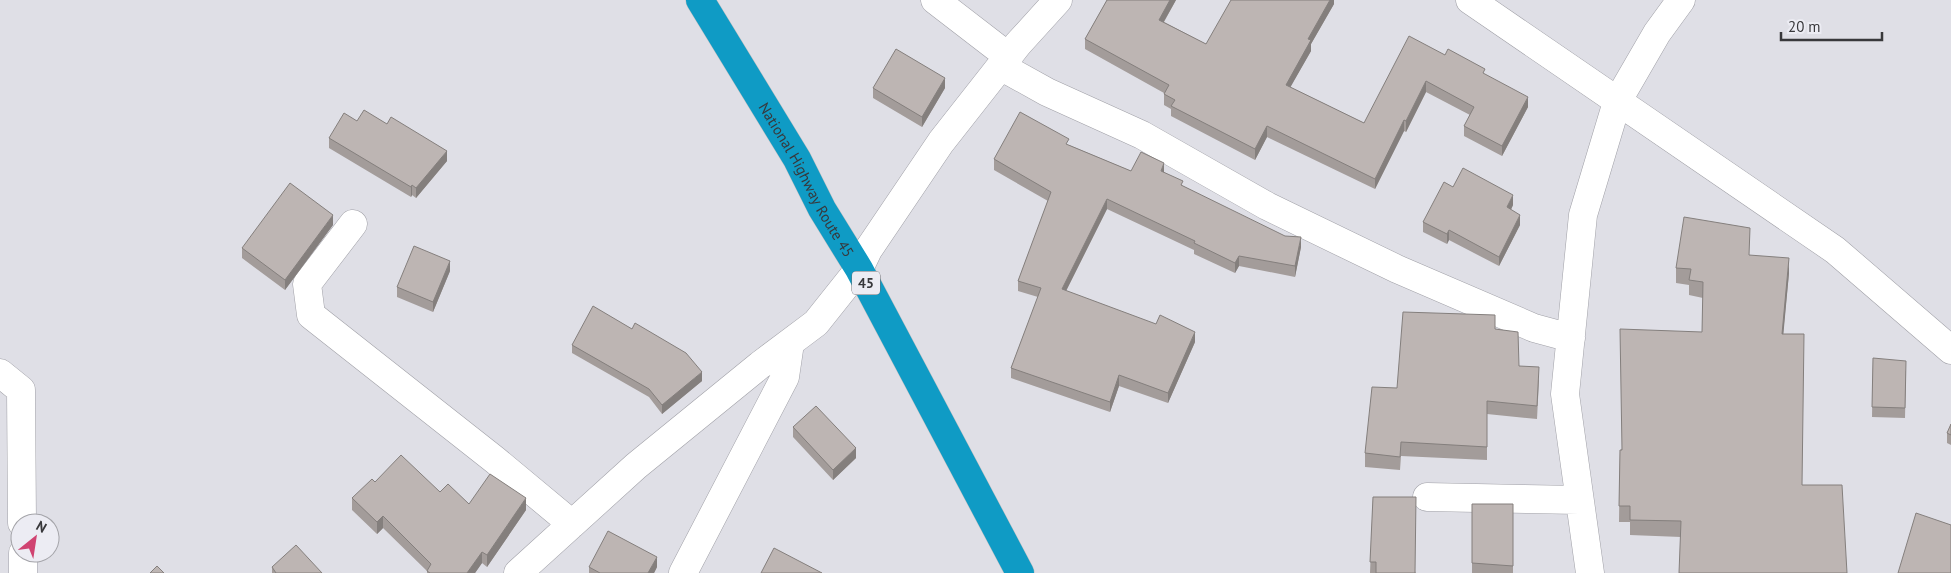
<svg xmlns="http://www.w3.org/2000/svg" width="1951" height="573" font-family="'PT Sans',sans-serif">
  <rect width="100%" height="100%" fill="#dfdfe6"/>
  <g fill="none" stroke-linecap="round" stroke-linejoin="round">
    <defs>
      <path id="street" d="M 935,0 L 1009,57
        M 1470,0 L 1835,250 L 1951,350
        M 1002,67 L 1047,92 L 1142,135 L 1267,206 L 1397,269 L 1534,328 L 1571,338
        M 353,224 L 307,284 L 311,315 L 495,460 L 572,524
        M 0,373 L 21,390 L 22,523
        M 1427,497 L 1579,500
        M 23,553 L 23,573
        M 518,573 L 636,466 L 760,365 L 816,323 L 859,269 L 868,250 L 941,142 L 1018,44 L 1058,0
        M 683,573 L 785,377 L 790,343
        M 1590,573 L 1565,394 L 1583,215 L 1617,102 L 1657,33 L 1681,0"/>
      <g id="highway">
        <path id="s1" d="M 700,0 L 797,159 L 822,209 L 859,269 L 1020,573"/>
      </g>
    </defs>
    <!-- street casing -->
    <use href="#street" stroke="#a0a0a7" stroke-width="29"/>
    <!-- highway casing -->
    <use href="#highway" stroke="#bfbfc0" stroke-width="29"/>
    <!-- street -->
    <use href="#street" stroke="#fff" stroke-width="28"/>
    <!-- highway -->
    <use href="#highway" stroke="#0f9bc5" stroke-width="28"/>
  </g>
  <!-- wall -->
  <path fill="#a39c9a" d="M 1107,0 L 1176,0 L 1164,22 L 1206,44 L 1334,0 L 1334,4 L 1311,44 L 1311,51 L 1290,87 L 1364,123 L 1445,55 L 1485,75 L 1528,107 L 1502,156 L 1464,136 L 1464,126 L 1470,115 L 1426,92 L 1406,132 L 1404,131 L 1375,189 L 1267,137 L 1255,160 L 1171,116 L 1171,109 L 1164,105 L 1164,93 L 1085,49 L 1085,39 Z
    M 873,88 L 945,88 L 922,127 L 873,98 Z
    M 357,121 L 447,161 L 416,198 L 412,195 L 411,197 L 329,148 L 329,138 Z
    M 1069,145 L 1131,171 L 1164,172 L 1183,186 L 1301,247 L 1295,277 L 1239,266 L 1235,273 L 1194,254 L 1194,250 L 1107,209 L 1066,291 L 1195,342 L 1168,403 L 1119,386 L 1110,412 L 1011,378 L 1011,368 L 1038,297 L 1018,291 L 1018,281 L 1048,201 L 994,170 L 994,159 Z
    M 1453,187 L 1513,205 L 1511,210 L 1520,225 L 1499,266 L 1449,240 L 1447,244 L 1423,232 L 1423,222 Z
    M 333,225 L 285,290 L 242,258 L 242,248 Z
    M 1749,255 L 1789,273 L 1783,334 L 1681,537 L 1630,535 L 1630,522 L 1619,522 L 1620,450 L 1621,450 L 1702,332 L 1703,298 L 1689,295 L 1689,285 L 1676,283 L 1676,268 Z
    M 450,271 L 433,312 L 397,297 L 397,287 Z
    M 1495,329 L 1519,366 L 1539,380 L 1537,419 L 1487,414 L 1487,460 L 1401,456 L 1400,470 L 1365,467 L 1365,453 L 1397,388 Z
    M 572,345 L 702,381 L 662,414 L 649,397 L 572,353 Z
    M 1873,358 L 1906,371 L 1905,418 L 1872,417 Z
    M 1951,424 L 1951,445 L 1947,443 L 1947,433 Z
    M 793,427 L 856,458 L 833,480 L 793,437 Z
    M 375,482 L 440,492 L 469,504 L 526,510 L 487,567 L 482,563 L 475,573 L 427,573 L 427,571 L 383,528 L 377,534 L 352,510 L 352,498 Z
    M 1373,497 L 1416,573 L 1370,573 Z
    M 1472,504 L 1513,504 L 1513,573 L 1472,573 Z
    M 272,567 L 322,573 L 272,573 Z
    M 589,567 L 657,567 L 654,573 L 589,573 Z"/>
  <!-- shaded-wall -->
  <path fill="#847f7d" d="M 1170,0 L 1176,0 L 1159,30 L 1159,20 Z
    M 1330,0 L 1334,0 L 1334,4 L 1311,44 L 1311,51 L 1286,95 L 1286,85 L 1308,39 Z
    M 945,78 L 945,88 L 922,127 L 922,117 Z
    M 1426,81 L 1426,92 L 1406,132 L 1406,121 Z
    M 1528,97 L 1528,107 L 1502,156 L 1502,146 Z
    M 1404,120 L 1404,131 L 1375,189 L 1375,179 Z
    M 1267,126 L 1267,137 L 1255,160 L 1255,149 Z
    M 447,151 L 447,161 L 416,198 L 416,188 Z
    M 1164,163 L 1164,173 L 1161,171 Z
    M 412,185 L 412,195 L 411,197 L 411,187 Z
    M 1513,195 L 1513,205 L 1507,217 L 1507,207 Z
    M 1107,199 L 1107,209 L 1062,299 L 1062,289 Z
    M 333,215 L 333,225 L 285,290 L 285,280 Z
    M 1520,215 L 1520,225 L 1499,266 L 1499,257 Z
    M 1449,230 L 1449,240 L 1447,244 L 1447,234 Z
    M 1301,237 L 1301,247 L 1295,277 L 1295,266 Z
    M 1239,256 L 1239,266 L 1235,273 L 1235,263 Z
    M 1789,258 L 1789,273 L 1782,349 L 1782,334 Z
    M 450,261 L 450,271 L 433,312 L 433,302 Z
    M 1195,332 L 1195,342 L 1168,403 L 1168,393 Z
    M 702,372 L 702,381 L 662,414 L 662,405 Z
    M 1119,375 L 1119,386 L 1110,412 L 1110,402 Z
    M 856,448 L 856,458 L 833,480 L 833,470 Z
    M 526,498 L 526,510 L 487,567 L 487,555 Z
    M 383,516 L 383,528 L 377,534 L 377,522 Z
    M 482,552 L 482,563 L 475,573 L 467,573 Z
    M 657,557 L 657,567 L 654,573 L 648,573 Z"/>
  <!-- building -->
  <path fill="#bdb5b3" stroke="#847f7d" d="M 1107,0 L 1170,0 L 1159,20 L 1206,44 L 1231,0 L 1330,0 L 1308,39 L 1311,40 L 1286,85 L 1364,123 L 1409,36 L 1445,55 L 1448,49 L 1485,69 L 1483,73 L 1528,97 L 1502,146 L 1464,126 L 1474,107 L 1426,81 L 1406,121 L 1404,120 L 1375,179 L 1267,126 L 1255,149 L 1171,106 L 1175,100 L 1164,94 L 1169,85 L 1085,39 Z
    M 896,49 L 945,78 L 922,117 L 873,88 Z
    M 364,110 L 387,124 L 391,117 L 447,151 L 416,188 L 412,185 L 411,187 L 329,138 L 344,113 L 357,121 Z
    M 1020,112 L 1069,139 L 1066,144 L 1131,171 L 1141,152 L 1164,163 L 1161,171 L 1183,181 L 1181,185 L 1285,236 L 1301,237 L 1295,266 L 1239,256 L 1235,263 L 1194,243 L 1195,241 L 1107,199 L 1062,289 L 1156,324 L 1160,315 L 1195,332 L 1168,393 L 1119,375 L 1110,402 L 1011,368 L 1041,288 L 1018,281 L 1051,192 L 994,159 Z
    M 1463,168 L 1513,195 L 1507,207 L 1520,215 L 1499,257 L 1449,230 L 1447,234 L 1423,222 L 1444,182 L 1453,187 Z
    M 290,183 L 333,215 L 285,280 L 242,248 Z
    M 1684,217 L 1750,228 L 1749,255 L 1789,258 L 1782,334 L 1804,334 L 1802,485 L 1842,485 L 1847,573 L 1679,573 L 1681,521 L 1630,520 L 1630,506 L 1619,506 L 1620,450 L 1622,450 L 1620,329 L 1702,332 L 1703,282 L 1689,280 L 1691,269 L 1676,268 Z
    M 414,246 L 450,261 L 433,302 L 397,287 Z
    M 593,306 L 632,329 L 635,323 L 686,353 L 702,372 L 662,405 L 649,389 L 572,345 Z
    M 1403,312 L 1495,315 L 1495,329 L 1518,332 L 1519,366 L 1539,367 L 1537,406 L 1487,401 L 1487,447 L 1401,442 L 1400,457 L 1365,453 L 1372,387 L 1397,388 Z
    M 1873,358 L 1906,361 L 1905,408 L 1872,407 Z
    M 816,406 L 856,448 L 833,470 L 793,427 Z
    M 1951,424 L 1951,435 L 1947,433 Z
    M 401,455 L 440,492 L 448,484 L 469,504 L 490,474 L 526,498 L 487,555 L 482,552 L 467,573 L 430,573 L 427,571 L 431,564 L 383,516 L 377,522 L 352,498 L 372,479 L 375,482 Z
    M 1373,497 L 1416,497 L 1415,573 L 1376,573 L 1376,562 L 1370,562 Z
    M 1472,504 L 1513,504 L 1513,566 L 1472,563 Z
    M 1916,513 L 1951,525 L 1951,573 L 1898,573 Z
    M 608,531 L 657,557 L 648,573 L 600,573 L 589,567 Z
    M 296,545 L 322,573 L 276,573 L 272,567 Z
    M 774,548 L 822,573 L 761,573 Z
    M 157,566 L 164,573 L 150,573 Z"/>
  <g text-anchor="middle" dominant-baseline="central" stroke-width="4" stroke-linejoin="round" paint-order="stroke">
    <!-- shield labels -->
    <rect fill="#ececf3" stroke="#6e6e72" stroke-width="1" x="852" y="271.5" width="28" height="23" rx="4"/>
    <g font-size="14" font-weight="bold" fill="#38383b">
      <text x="866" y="283">45</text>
    </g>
    <!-- street labels -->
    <g font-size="15" fill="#38383b" stroke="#ececf3">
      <text stroke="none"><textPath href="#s1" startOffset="209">National Highway Route 45</textPath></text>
    </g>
  </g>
  <!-- north arrow -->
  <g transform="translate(35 538) rotate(30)"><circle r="24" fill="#ececf3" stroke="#a4a4a9"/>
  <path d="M0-4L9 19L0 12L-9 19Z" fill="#d04371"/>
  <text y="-8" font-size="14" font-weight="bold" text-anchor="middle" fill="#38383b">N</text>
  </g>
  <!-- scale -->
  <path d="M1781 32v8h101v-8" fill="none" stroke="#38383b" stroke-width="2.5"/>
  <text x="1788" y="32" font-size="15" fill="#38383b" stroke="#ececf3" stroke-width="4" paint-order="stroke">20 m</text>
</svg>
